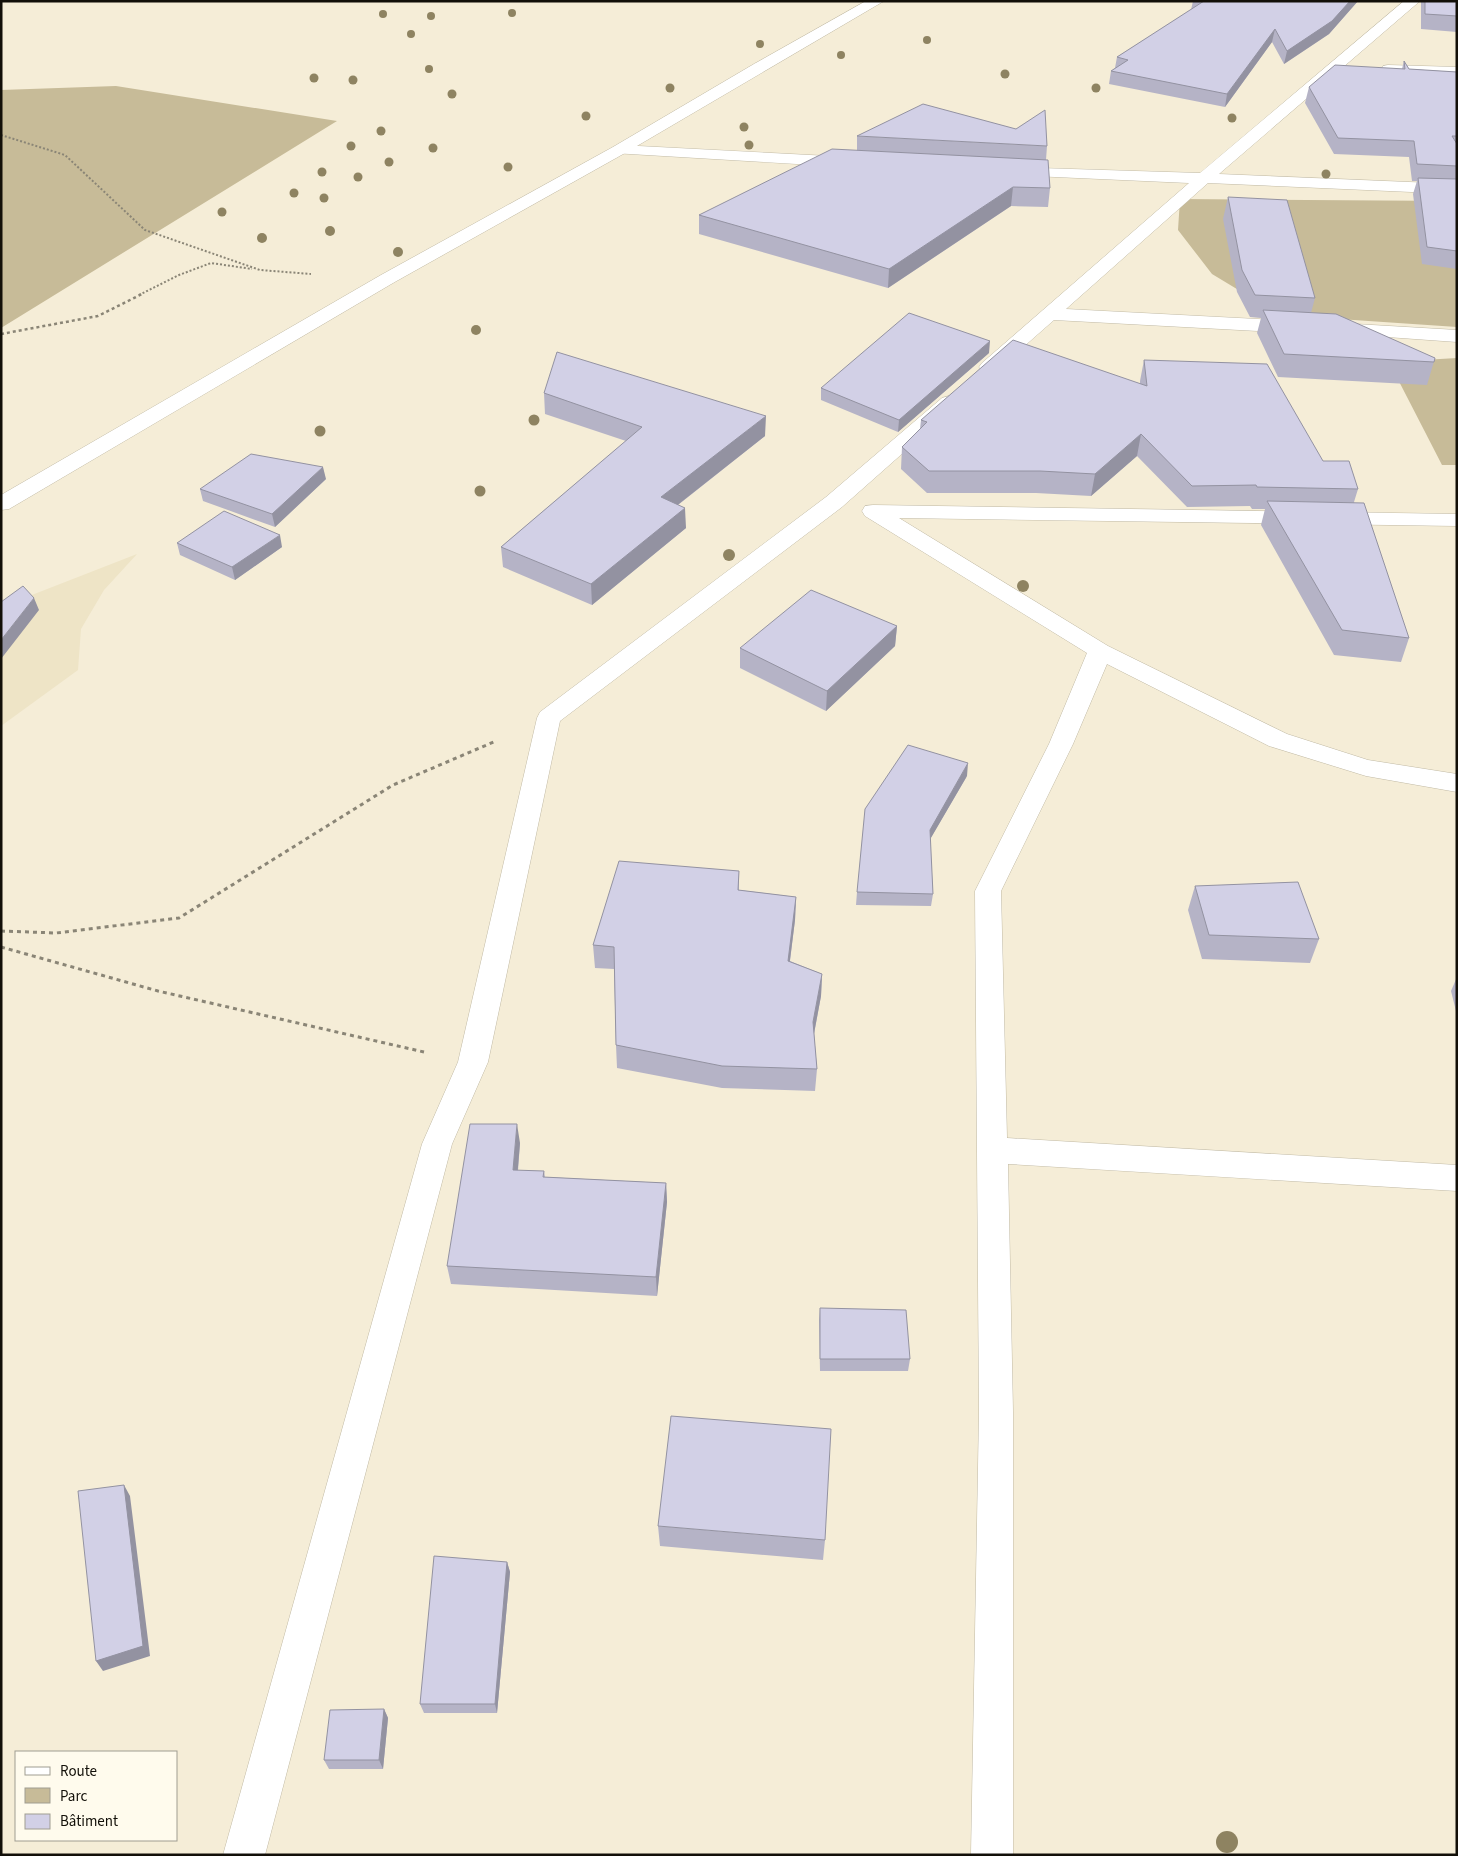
<svg xmlns="http://www.w3.org/2000/svg" width="1458" height="1856" font-family="'Source Sans 3',sans-serif">
  <rect width="100%" height="100%" fill="#f5edd7"/>
  <!-- built -->
  <path fill="#eee4c6" d="M 137,554 L 104,590 L 81,629 L 78,670 L 1,726 L 1,607 Z"/>
  <!-- green -->
  <path fill="#c7bb98" d="M 116,86 L 337,121 L 1,328 L 1,90 Z
    M 1180,199 L 1457,201 L 1457,327 L 1280,315 L 1212,274 L 1178,230 Z
    M 1457,358 L 1457,465 L 1442,465 L 1389,362 Z"/>
  <g fill="none" stroke-linecap="round" stroke-linejoin="round">
    <defs>
      <path id="street" d="M 1404,1 L 1420,1 L 1219,174 L 1457,184 L 1457,194 L 1208,183 L 1066,309 L 1295,321 L 1302,323 L 1304,327 L 1302,331 L 1295,333 L 1054,320 L 996,371 L 982,371 L 979,367 L 982,363 L 1189,183 L 1011,175 L 1005,173 L 1003,170 L 1005,167 L 1200,173 Z
        M 1388,65 L 1457,67 L 1457,75 L 1383,72 L 1381,69 L 1383,66 Z
        M 619,145 L 848,157 L 856,162 L 848,167 L 613,153 L 611,150 Z
        M 1338,323 L 1457,330 L 1457,342 L 1331,333 L 1329,329 L 1331,325 Z
        M 949,396 L 956,398 L 959,402 L 956,406 L 842,507 L 560,721 L 488,1062 L 452,1144 L 265,1855 L 223,1855 L 422,1144 L 458,1062 L 537,718 L 540,712 L 826,497 L 942,398 Z
        M 873,505 L 1457,514 L 1457,526 L 899,518 L 1108,646 L 1287,734 L 1368,760 L 1457,774 L 1457,792 L 1366,776 L 1269,746 L 1107,664 L 1073,744 L 1001,891 L 1007,1138 L 1457,1165 L 1457,1191 L 1008,1164 L 1013,1412 L 1013,1855 L 971,1855 L 979,1412 L 975,891 L 1049,744 L 1087,653 L 865,516 L 862,511 L 865,506 Z"/>
      <path id="secondary" d="M 866,1 L 884,1 L 625,153 L 393,283 L 9,509 L 1,510 L 1,495 L 381,275 L 613,147 L 754,64 Z"/>
    </defs>
    <!-- street casing -->
    <use href="#street" stroke="#c1baa5" stroke-width="1"/>
    <!-- secondary casing -->
    <use href="#secondary" stroke="#c1baa5" stroke-width="1"/>
    <!-- path-far2 -->
    <path stroke="#8a8576" stroke-width="2" stroke-dasharray="2 2" stroke-linecap="butt" d="M 1,135 L 65,155 L 145,230 L 260,270 L 311,274
      M 139,295 L 179,275 L 211,263 L 252,269"/>
    <!-- path-far1 -->
    <path stroke="#8a8576" stroke-width="2.5" stroke-dasharray="3 3" stroke-linecap="butt" d="M 1,334 L 98,316 L 142,294"/>
    <!-- path -->
    <path stroke="#8a8576" stroke-width="3" stroke-dasharray="4 4" stroke-linecap="butt" d="M 1,931 L 56,933 L 179,918 L 393,785 L 496,741
      M 1,947 L 158,991 L 424,1052"/>
    <!-- street -->
    <use href="#street" fill="#fff" fill-rule="evenodd"/>
    <!-- secondary -->
    <use href="#secondary" fill="#fff" fill-rule="evenodd"/>
  </g>
  <!-- trees -->
  <g fill="#8e8361">
    <circle cx="512" cy="13" r="4"/>
    <circle cx="383" cy="14" r="4"/>
    <circle cx="431" cy="16" r="4"/>
    <circle cx="411" cy="34" r="4"/>
    <circle cx="927" cy="40" r="4"/>
    <circle cx="760" cy="44" r="4"/>
    <circle cx="841" cy="55" r="4"/>
    <circle cx="429" cy="69" r="4"/>
    <circle cx="1005" cy="74" r="4.5"/>
    <circle cx="314" cy="78" r="4.5"/>
    <circle cx="353" cy="80" r="4.5"/>
    <circle cx="670" cy="88" r="4.5"/>
    <circle cx="1096" cy="88" r="4.5"/>
    <circle cx="452" cy="94" r="4.5"/>
    <circle cx="586" cy="116" r="4.5"/>
    <circle cx="1232" cy="118" r="4.5"/>
    <circle cx="744" cy="127" r="4.5"/>
    <circle cx="381" cy="131" r="4.5"/>
    <circle cx="749" cy="145" r="4.5"/>
    <circle cx="351" cy="146" r="4.5"/>
    <circle cx="433" cy="148" r="4.5"/>
    <circle cx="389" cy="162" r="4.5"/>
    <circle cx="508" cy="167" r="4.5"/>
    <circle cx="322" cy="172" r="4.5"/>
    <circle cx="1326" cy="174" r="4.5"/>
    <circle cx="358" cy="177" r="4.5"/>
    <circle cx="294" cy="193" r="4.5"/>
    <circle cx="324" cy="198" r="4.5"/>
    <circle cx="222" cy="212" r="4.5"/>
    <circle cx="330" cy="231" r="5"/>
    <circle cx="262" cy="238" r="5"/>
    <circle cx="398" cy="252" r="5"/>
    <circle cx="476" cy="330" r="5"/>
    <circle cx="534" cy="420" r="5.5"/>
    <circle cx="320" cy="431" r="5.5"/>
    <circle cx="480" cy="491" r="5.5"/>
    <circle cx="729" cy="555" r="6"/>
    <circle cx="1023" cy="586" r="6"/>
    <circle cx="1227" cy="1842" r="11"/>
  </g>
  <!-- wall -->
  <path fill="#b5b3c6" d="M 1193,1 L 1358,1 L 1329,34 L 1284,64 L 1272,42 L 1225,107 L 1109,84 L 1111,71 L 1115,68 L 1117,57 L 1191,10 Z
    M 1421,1 L 1457,1 L 1457,32 L 1421,29 Z
    M 1404,61 L 1409,69 L 1457,72 L 1457,269 L 1422,264 L 1413,194 L 1417,181 L 1412,181 L 1409,157 L 1334,154 L 1305,103 L 1309,87 L 1402,69 Z
    M 857,136 L 1047,146 L 1046,160 L 1050,188 L 1048,207 L 1011,206 L 888,288 L 699,234 L 699,215 L 857,151 Z
    M 1228,197 L 1315,298 L 1311,313 L 1435,358 L 1427,385 L 1278,377 L 1257,333 L 1261,318 L 1250,317 L 1237,292 L 1223,219 Z
    M 989,353 L 898,432 L 821,400 L 821,388 Z
    M 1144,360 L 1323,461 L 1358,489 L 1354,502 L 1409,638 L 1401,662 L 1334,655 L 1261,525 L 1265,509 L 1252,509 L 1250,506 L 1187,507 L 1137,456 L 1091,496 L 1036,493 L 927,493 L 901,469 L 902,447 L 920,429 L 921,420 L 1140,384 L 1140,381 Z
    M 544,393 L 765,436 L 678,505 L 686,528 L 592,605 L 503,567 L 501,547 L 626,441 L 545,414 Z
    M 326,479 L 275,527 L 203,501 L 200,489 Z
    M 177,543 L 282,547 L 235,580 L 180,555 Z
    M 897,626 L 895,646 L 826,711 L 740,668 L 740,648 Z
    M 967,776 L 930,839 L 933,894 L 931,906 L 856,905 L 857,892 Z
    M 739,871 L 739,890 L 796,897 L 795,920 L 790,961 L 822,974 L 821,996 L 814,1034 L 817,1069 L 815,1091 L 722,1088 L 617,1068 L 616,1045 L 614,969 L 595,968 L 593,945 Z
    M 1195,886 L 1319,939 L 1310,963 L 1202,959 L 1188,910 Z
    M 1457,977 L 1457,1015 L 1451,991 Z
    M 520,1143 L 518,1171 L 544,1171 L 545,1177 L 666,1183 L 667,1202 L 657,1296 L 451,1284 L 447,1266 Z
    M 820,1308 L 910,1359 L 908,1371 L 820,1371 L 819,1320 Z
    M 658,1526 L 825,1540 L 823,1560 L 660,1546 Z
    M 507,1562 L 510,1572 L 497,1713 L 424,1713 L 420,1704 Z
    M 384,1709 L 388,1718 L 383,1769 L 329,1769 L 324,1760 Z"/>
  <!-- shaded-wall -->
  <path fill="#9392a1" d="M 1350,1 L 1358,1 L 1329,34 L 1284,64 L 1287,51 Z
    M 1275,29 L 1272,42 L 1225,107 L 1227,94 Z
    M 1013,187 L 1011,206 L 888,288 L 889,269 Z
    M 990,341 L 989,353 L 898,432 L 899,420 Z
    M 766,416 L 765,436 L 661,518 L 661,497 Z
    M 1141,434 L 1137,456 L 1091,496 L 1095,474 Z
    M 323,467 L 326,479 L 275,527 L 272,514 Z
    M 685,508 L 686,528 L 592,605 L 591,584 Z
    M 280,535 L 282,547 L 235,580 L 232,567 Z
    M 34,598 L 39,610 L 1,659 L 1,640 Z
    M 897,626 L 895,646 L 826,711 L 827,691 Z
    M 968,763 L 967,776 L 928,843 L 930,830 Z
    M 796,897 L 795,920 L 787,983 L 788,961 Z
    M 822,974 L 821,996 L 812,1044 L 813,1022 Z
    M 517,1124 L 520,1143 L 516,1190 L 513,1170 Z
    M 666,1183 L 667,1202 L 657,1296 L 656,1277 Z
    M 124,1485 L 130,1496 L 150,1656 L 103,1671 L 96,1661 Z
    M 507,1562 L 510,1572 L 497,1713 L 495,1704 Z
    M 384,1709 L 388,1718 L 383,1769 L 379,1760 Z"/>
  <!-- building -->
  <path fill="#d2d0e6" stroke="#9392a1" d="M 1204,1 L 1350,1 L 1332,21 L 1287,51 L 1275,29 L 1227,94 L 1111,71 L 1128,60 L 1117,57 Z
    M 1425,1 L 1457,1 L 1457,16 L 1425,14 Z
    M 1404,61 L 1409,69 L 1457,72 L 1457,136 L 1452,136 L 1457,144 L 1457,166 L 1417,164 L 1414,141 L 1338,138 L 1309,87 L 1335,65 L 1405,69 Z
    M 923,104 L 1016,129 L 1045,110 L 1047,146 L 857,136 Z
    M 832,149 L 1048,160 L 1050,188 L 1013,187 L 889,269 L 699,215 Z
    M 1418,178 L 1457,179 L 1457,251 L 1427,247 Z
    M 1228,197 L 1287,200 L 1315,298 L 1255,295 L 1242,270 Z
    M 1263,310 L 1336,314 L 1435,358 L 1434,362 L 1284,354 Z
    M 909,313 L 990,341 L 899,420 L 821,388 Z
    M 1013,340 L 1147,386 L 1144,360 L 1267,364 L 1323,461 L 1349,461 L 1358,489 L 1257,487 L 1256,485 L 1192,486 L 1141,434 L 1095,474 L 1040,471 L 929,471 L 902,447 L 927,422 L 921,420 Z
    M 557,352 L 766,416 L 661,497 L 685,508 L 591,584 L 501,547 L 642,427 L 544,393 Z
    M 251,454 L 323,467 L 272,514 L 200,489 Z
    M 1267,501 L 1364,503 L 1409,638 L 1342,630 Z
    M 224,511 L 280,535 L 232,567 L 177,543 Z
    M 23,586 L 34,598 L 1,640 L 1,602 Z
    M 811,590 L 897,626 L 827,691 L 740,648 Z
    M 908,745 L 968,763 L 930,830 L 933,894 L 857,892 L 865,809 Z
    M 619,861 L 739,871 L 738,890 L 796,897 L 788,961 L 822,974 L 813,1022 L 817,1069 L 722,1066 L 616,1045 L 614,947 L 593,945 Z
    M 1298,882 L 1319,939 L 1209,935 L 1195,886 Z
    M 470,1124 L 517,1124 L 513,1170 L 544,1171 L 543,1177 L 666,1183 L 656,1277 L 447,1266 Z
    M 820,1308 L 906,1310 L 910,1359 L 820,1359 Z
    M 671,1416 L 831,1429 L 825,1540 L 658,1526 Z
    M 124,1485 L 143,1646 L 96,1661 L 78,1491 Z
    M 434,1556 L 507,1562 L 495,1704 L 420,1704 Z
    M 384,1709 L 379,1760 L 324,1760 L 330,1710 Z"/>
  <!-- border -->
  <rect width="1458" height="1856" fill="none" stroke="#120f08" stroke-width="5"/>
  <!-- legend -->
  <rect x="15" y="1751" width="162" height="90" fill="#fffbed" stroke="#a09d91"/>
  <rect x="25" y="1767" width="25" height="8" fill="#ffffff" stroke="#a09d91"/>
  <text x="60" y="1776" font-size="15" fill="#120f08">Route</text>
  <rect x="25" y="1788" width="25" height="15" fill="#c7bb98" stroke="#a09d91"/>
  <text x="60" y="1801" font-size="15" fill="#120f08">Parc</text>
  <rect x="25" y="1814" width="25" height="15" fill="#d2d0e6" stroke="#a09d91"/>
  <text x="60" y="1826" font-size="15" fill="#120f08">Bâtiment</text>
</svg>
